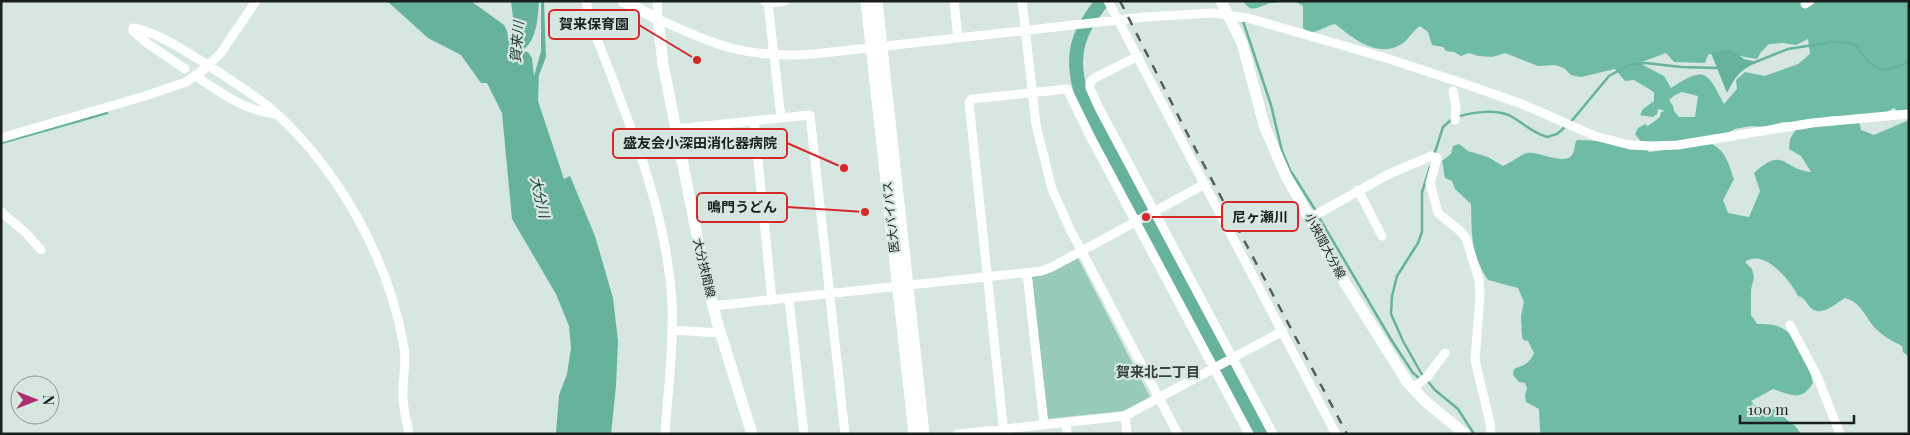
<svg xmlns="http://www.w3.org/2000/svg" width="1910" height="435" font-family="'Playfair Display','Noto Sans JP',serif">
<rect width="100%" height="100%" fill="#d6e7e1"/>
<path fill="#98caba" d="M1078 258 1150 397 1123 411 1046 419 1032 277 1047 274Z"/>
<path fill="#6fbba5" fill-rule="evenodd" d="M1243 1H1283C1278 3 1272 2 1267 4 1258 8 1250 13 1243 1Z
M1295 1H1909V110L1900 113 1894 108 1883 114 1859 121 1861 130 1874 135 1909 120V357L1903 352 1902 346C1892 341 1883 336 1875 328 1865 317 1861 302 1845 298 1835 304 1819 319 1809 306 1805 301 1805 298 1798 296 1790 280 1764 248 1745 262L1752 269 1754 277 1751 290V315L1757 324C1764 324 1771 324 1777 326 1798 333 1808 363 1813 383 1801 402 1792 395 1773 389L1751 401 1761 412 1774 409 1796 427 1801 434H1542L1540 431 1539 409 1526 402 1525 395 1527 388 1525 383 1519 382 1513 375 1514 369C1524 365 1529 364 1534 353L1528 341 1523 340 1522 336 1521 316 1524 302 1518 288 1488 280C1470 252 1472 236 1471 204L1455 189 1452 181 1445 178C1443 172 1444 167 1442 161L1451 154 1453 146 1459 144 1468 151 1488 157 1503 166C1510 163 1523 153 1527 153 1539 151 1564 166 1572 155 1575 151 1574 144 1577 140L1603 141 1646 149 1649 152 1712 144C1726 151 1729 165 1734 179L1723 200 1728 213 1749 217 1760 191 1754 173C1784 145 1783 170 1811 172L1801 156 1789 149 1790 139 1796 129 1839 120 1834 116 1799 122H1783L1765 127 1751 126 1735 129 1715 139 1642 143 1635 134 1638 128 1645 124 1648 126 1660 117 1661 112 1665 111 1658 109 1657 114 1653 117 1640 115 1643 109 1654 101V92L1634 80 1625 81 1615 69 1581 77 1571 75 1564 68 1555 65 1538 66 1505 53 1492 57 1478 56 1469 53 1461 56 1454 52 1446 51 1443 47 1432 45 1428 32 1420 26C1412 31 1409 40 1400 45 1376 58 1353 38 1335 24 1323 26 1313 38 1303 28V6ZM1808 39 1810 54 1798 64 1765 76 1745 72 1736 80 1737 89 1724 104C1707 72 1706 65 1671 88L1664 76 1639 63 1666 53 1674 62 1705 63 1708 55 1717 52 1757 59 1761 52 1769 44 1783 43 1796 45ZM1682 92 1698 96 1695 117H1679L1674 111 1673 106 1669 100 1675 95Z"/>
<path fill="#67b29d" d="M387 1H471L504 25 507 31 509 43 516 27 513 18 511 1H539C538 17 537 42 521 51L528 52 532 58 534 76 541 51V1H544L546 57 539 75 538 101 564 179 570 176 595 236 613 298 618 341 616 386 611 434H556L559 395 567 374 571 348 569 326 556 294 512 219 502 113 487 83H481L461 55 428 38Z
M1730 49 1744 59 1757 62C1739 71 1736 76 1727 93L1711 53Z"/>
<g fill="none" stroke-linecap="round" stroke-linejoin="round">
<path stroke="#67b29d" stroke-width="2.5" d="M1243 21 1271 105 1282 151 1290 170 1316 211
M1753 63 1788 49 1832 42 1850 43 1856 45 1868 62 1880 69H1891L1909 62
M1457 117C1473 112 1499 108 1514 118 1527 126 1532 132 1547 137L1557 134 1566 126
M1570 123 1609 76 1629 65 1646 63 1681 67 1719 68
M1 143 107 113
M1434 155 1443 127 1452 119
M1430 167 1422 192V232L1418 243 1397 276 1392 296 1391 314 1403 341 1421 373 1435 390 1458 409 1474 434
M1320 219 1392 341 1413 373 1420 379"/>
<path stroke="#67b29d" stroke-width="14" d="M1103 1C1076 33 1069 59 1083 99L1262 434"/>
<path stroke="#fff" stroke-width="9" d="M586 1 591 23C625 113 666 204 672 302 674 345 668 390 665 434
M657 1 658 19C717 46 748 59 814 54L1145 17 1212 13 1248 18 1386 58 1468 85 1522 104 1595 136 1630 145 1652 146 1678 145 1812 123 1909 114
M764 1 768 3 785 1
M954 1 958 38
M1022 1 1036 125 1052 189 1070 229 1178 434
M1108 1 1336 434
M768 3 781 118
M1805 4 1810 1
M1138 56 1093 79 1090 83V88L1099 108 1273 434
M185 69 147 43 133 31V28C157 31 198 59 220 73 239 86 261 99 278 115 342 175 389 261 404 347 407 363 402 381 403 397 403 409 407 422 409 434
M200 79C224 95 248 112 277 114
M1453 91 1456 106 1455 120
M754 121 772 300
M676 129 810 115 845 434
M1 138 145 96 186 82 203 70 220 54 256 1
M1358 190 1382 236
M1 212 25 232 41 250
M1310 218 1387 175 1431 156 1437 158 1430 183 1438 213 1459 230 1466 238 1479 280 1480 295 1475 360 1490 423 1491 434
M1027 273 1044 424
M789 298 804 434
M713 306 1041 271 1052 267 1205 184
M1790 325 1817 376 1840 434
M672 330 720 333
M1412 389 1427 377 1445 353
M1125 416 1127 434
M1066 422 1067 434
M957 434 1125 416 1283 331
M1004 434 969 102 972 99 1067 89 1091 138 1249 434"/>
<path stroke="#fff" stroke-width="11" d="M623 1 658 19 663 64 705 276 718 325 752 434
M866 1 914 434
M877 1 924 434
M1221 1 1242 43 1265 128 1286 176 1313 224 1330 259 1408 383 1425 401 1465 434"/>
<path stroke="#545e5b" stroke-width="2.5" stroke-dasharray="9 9" stroke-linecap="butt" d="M1120 1 1188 135 1347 434"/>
</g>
<g text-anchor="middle" stroke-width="4.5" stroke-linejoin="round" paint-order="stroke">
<g font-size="12" fill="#191f1d" stroke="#d6e7e1">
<text transform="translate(891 217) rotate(-96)" y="4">医大バイパス</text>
<text transform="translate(1325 246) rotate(62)" y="4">小挾間大分線</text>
<text transform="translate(704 268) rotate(77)" y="4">大分挾間線</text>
</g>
<g font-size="14" font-style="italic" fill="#163a31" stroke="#d6e7e1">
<text transform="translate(517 42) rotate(-85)" y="5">賀来川</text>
<text transform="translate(540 197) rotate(77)" y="5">大分川</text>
</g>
<g font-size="14" font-weight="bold" fill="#33423d" stroke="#d6e7e1">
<text x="1158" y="377">賀来北二丁目</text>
</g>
</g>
<path fill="none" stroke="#d62828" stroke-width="2" d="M697 60L639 25M844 168L787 143M865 212L787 207M1146 217L1222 217"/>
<g fill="#d62828" stroke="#d6e7e1" stroke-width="2">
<circle cx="697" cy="60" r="5"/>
<circle cx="844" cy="168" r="5"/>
<circle cx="865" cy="212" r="5"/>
<circle cx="1146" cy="217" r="5"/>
</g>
<g fill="#d6e7e1" stroke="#d62828" stroke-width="2">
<rect x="549" y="10" width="90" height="29" rx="5"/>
<rect x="613" y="129" width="174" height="29" rx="5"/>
<rect x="697" y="193" width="90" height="29" rx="5"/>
<rect x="1222" y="202" width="76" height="29" rx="5"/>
</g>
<g font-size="14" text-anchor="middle" font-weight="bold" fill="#191f1d">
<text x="594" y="29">賀来保育園</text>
<text x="700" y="148">盛友会小深田消化器病院</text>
<text x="742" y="212">鳴門うどん</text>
<text x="1260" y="222">尼ヶ瀬川</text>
</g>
<rect width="1910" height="435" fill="none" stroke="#191f1d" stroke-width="5"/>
<g transform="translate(35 400) rotate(90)"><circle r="24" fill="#d6e7e1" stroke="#8a9793"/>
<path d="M0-4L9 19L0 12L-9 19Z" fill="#b22c72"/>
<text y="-8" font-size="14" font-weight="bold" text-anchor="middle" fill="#191f1d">N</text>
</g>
<path d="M1740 415v8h114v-8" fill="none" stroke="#191f1d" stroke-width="2.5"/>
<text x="1748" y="415" font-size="15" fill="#191f1d" stroke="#d6e7e1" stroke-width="4" paint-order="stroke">100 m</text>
</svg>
